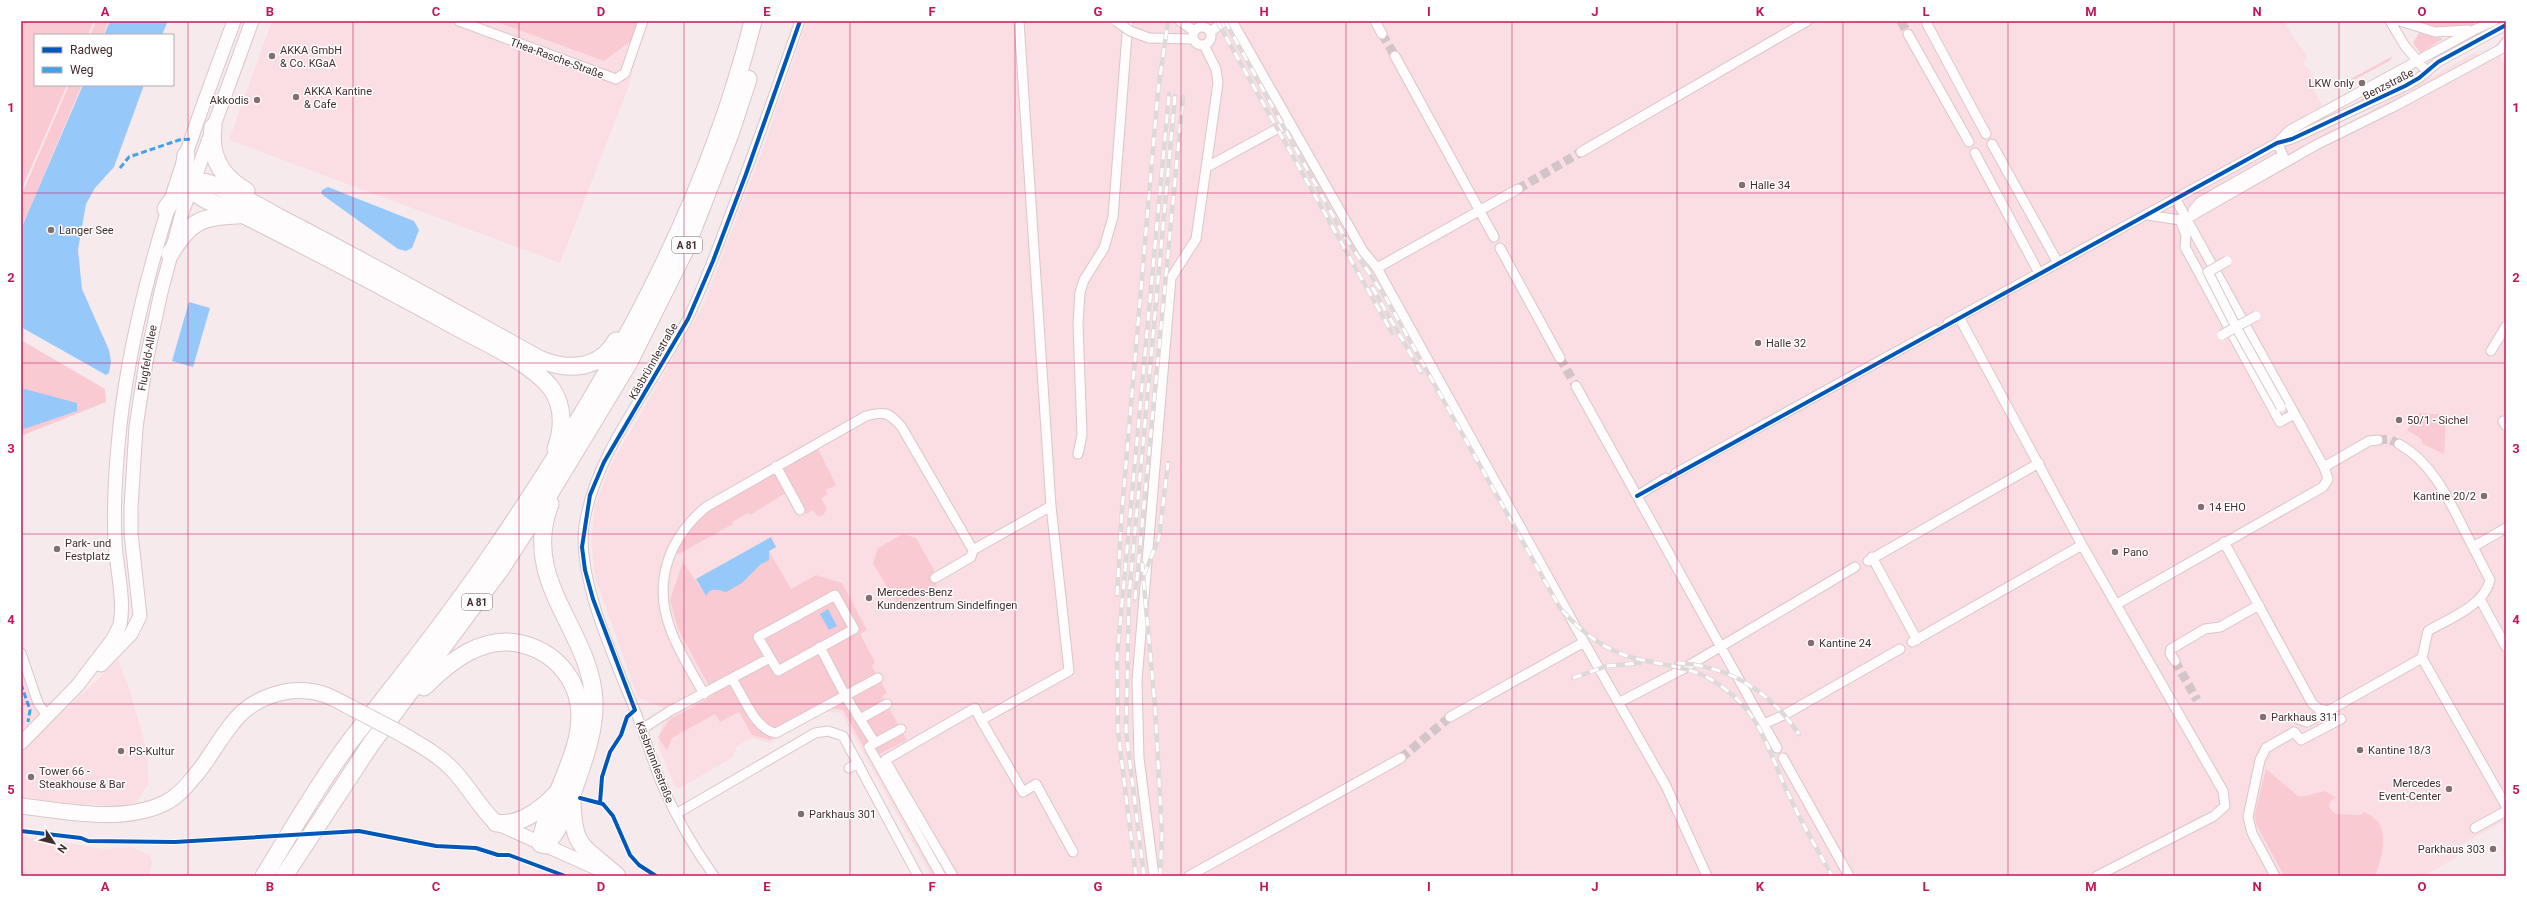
<svg xmlns="http://www.w3.org/2000/svg" width="2527" height="897" font-family="Roboto,sans-serif">
<rect width="100%" height="100%" fill="#f7eaec"/>
<path fill="#fbdee3" d="M272 21H646L628 88 560 263 229 140Z
M807 21H2283L2307 57 2303 64 2311 71 2319 87 2314 90 2321 104V107L2308 113 2319 131 2333 122 2337 129 2476 52 2482 62 2499 54 2506 68V820L2461 845 2457 857 2424 876H931L841 713 823 711 769 743 752 738 737 746 733 757 680 788H677L673 783 658 745 662 725 670 711 638 698 595 577 591 540 595 505 611 465 704 304 764 146Z
M118 660 130 691 146 748 149 783 137 802 120 806 64 803 21 797V671L34 708 66 709Z
M21 836 104 849 133 847 150 856 152 863 149 876H21Z"/>
<path fill="#facad3" d="M21 21H94L88 35H35V85H67L21 191Z
M96 21H109L103 35H90Z
M494 21H637L632 40 604 61Z
M2428 21H2473L2475 25 2447 30 2422 27Z
M2419 33 2442 38 2443 39 2420 53 2413 43Z
M2393 56 2389 61 2335 90 2336 87Z
M2408 73 2406 77 2363 101 2357 102Z
M69 85H82L21 229V196Z
M21 340 105 389 106 402 21 436Z
M2420 413 2446 415 2444 454 2423 444 2420 438 2407 430Z
M817 447 836 485 826 490 828 494 821 498 827 509 824 514 818 517 813 510 806 514 792 489 750 515 748 513 732 522 733 524 679 554 675 553 686 532 703 514Z
M903 534 916 538 934 570 937 590 900 609 873 563 878 548Z
M769 551 791 589 816 575 842 583 867 630 860 634 875 662 872 666 887 693 882 696 907 740 870 759 843 710 829 708 770 740 752 735 739 712 720 722 715 714 672 738 667 751 658 737 670 719 714 695 678 629 670 600 683 562 706 596 708 592 717 589 721 591C741 587 751 569 769 560Z
M2266 769 2298 796H2306L2324 791 2336 797 2330 802 2329 807 2335 814 2361 815 2364 812C2368 814 2374 817 2377 821 2389 835 2381 861 2375 876H2284L2256 824 2255 814Z"/>
<path fill="#96c9f9" d="M110 21H168L162 35H104Z
M83 85H144L114 167 95 188 86 204 78 250 82 289 109 350 111 361 109 373 106 375 21 327V229Z
M328 187 414 221 419 230 412 248 406 251 398 249 324 196 321 193 322 190Z
M189 302 210 308 193 367 172 361Z
M21 388 77 403V411L21 430Z
M771 537 776 547 769 551V560L760 565 742 583 726 592C718 590 711 587 706 596L696 579Z
M828 609 837 626 829 630 820 614Z"/>
<g fill="none" stroke-linecap="round" stroke-linejoin="round">
<path stroke="#d3c4c7" stroke-width="9" stroke-dasharray="9 4.5" stroke-linecap="butt" d="M1901 21 1908 34
M1382 34 1395 56
M1518 189 1581 152
M1560 358 1576 386
M2378 440 2389 439 2399 444
M2175 661 2197 700
M1401 758 1450 717"/>
<defs>
<path id="street" d="M459 21 616 79 625 73 643 21
M1019 21 1051 506 1069 671 981 720 1023 792 1036 784 1073 852
M1180 21 1194 31
M1232 21 1363 251 1377 268 1584 642 1666 786 1707 876
M1375 21 1382 34
M2390 21 2405 46 2427 72
M2400 21 2435 32 2468 30
M1927 24 1986 134
M1193 36a9 9 0 1 1 18 0a9 9 0 1 1-18 0Z
M1210 32 1225 21
M1908 34 1969 142
M1149 38 1193 39
M1395 56 1494 237
M2278 142 2290 130 2474 30 2494 21
M1992 144 2058 263
M1581 152 1807 21
M1975 153 2039 273
M1207 167 1277 129 1290 124
M2147 215 2180 220 2186 219 2316 145 2397 105 2501 49 2506 42
M2194 215 2193 210 2200 202 2283 155 2277 143
M2180 220 2186 235 2185 247 2280 422 2294 414
M1500 248 1560 358
M1377 268 1518 189
M1959 317 2082 545 2223 791 2225 806 2214 816 2097 876
M1948 323 2277 143 2292 139 2405 86 2419 78 2438 62 2506 25
M2491 351 2506 326
M1576 386 1777 748
M2503 421 2506 426
M2399 444C2437 465 2453 510 2473 547
M1078 454 1082 435 1078 324 1080 292 1084 280 1104 248 1113 217 1128 21
M776 466 800 510
M2324 467 2369 441 2378 440
M1676 473 1936 330
M1637 496 1666 478
M2224 542 2312 703 2319 709 2328 711 2422 658 2428 631C2450 618 2484 606 2490 580L2473 547 2506 528
M1872 557 1917 640
M1868 561 2039 463
M935 578 971 557 973 550 1051 506
M835 595 854 629 778 671 758 637Z
M2480 599 2506 647
M2117 604 2323 487 2328 479 2324 467 2175 198
M1912 642 2082 545
M820 647 846 697 875 743 901 729
M21 653 38 703 48 717
M2422 658 2506 806
M2175 661 2170 653 2171 649 2205 629 2220 627 2259 605
M732 679C743 695 755 730 776 733L878 678
M704 694C692 672 678 651 670 628 653 581 669 538 706 507L866 416C885 411 888 412 901 426L973 550
M1620 702 1683 669 1855 567
M1450 717 1584 642
M860 719 887 704
M2298 719 2307 722 2328 711
M1764 724 1786 714 1900 649
M642 729 670 711 770 658
M875 743 869 747 941 876
M1783 758 1849 876
M849 768 858 763
M676 814 815 733 828 731 843 736 918 876
M2475 828 2506 811
M714 876C694 848 677 819 663 787 652 762 645 734 634 708 614 659 577 578 584 526 595 451 654 385 688 318 704 285 717 249 730 214 755 150 777 86 800 21
M953 876 885 760 975 708 981 720
M1154 876 1139 758 1137 680 1171 278 1196 239 1218 83 1216 69 1204 45
M1189 876 1401 758
M2275 876 2252 833 2248 817 2260 760 2266 748 2294 732 2301 740 2341 719"/>
<path id="secondary" d="M101 665 131 634 140 616 131 533V508L136 427 146 362 161 292 182 213 252 21
M21 743 77 686 113 639 120 625C125 598 116 567 115 541 113 502 116 463 120 425 136 285 185 153 234 21
M496 823 607 873"/>
<path id="primary" d="M400 733C418 744 438 754 453 770 469 787 479 807 496 823
M21 806C66 811 122 824 165 803 179 796 188 784 198 772 210 757 219 740 231 725 251 697 290 684 323 694 332 697 342 703 350 707"/>
<path id="highway" d="M213 127C209 156 221 177 246 191
M186 155C184 168 182 179 192 189 204 203 229 208 246 216 316 251 386 288 455 326 484 342 531 362 551 388 564 406 563 429 556 449
M166 209C171 200 191 182 201 182 217 182 262 208 278 217 366 262 452 311 539 359 568 371 599 370 616 341
M170 254C189 222 201 216 238 215
M424 687C449 662 483 634 522 644 542 649 559 661 570 679 595 721 567 768 551 809 547 820 541 831 541 844
M572 801C573 850 584 846 617 876
M496 823C518 827 541 810 555 795
M545 845C562 828 569 802 577 780 586 754 595 728 594 700 590 629 520 581 550 504
M264 876C289 835 313 793 341 754 355 733 372 715 387 695 424 648 460 601 494 551 605 389 705 214 753 21
M284 876 371 744 502 567 548 496 629 362 684 252 730 134 748 79"/>
</defs>
<use href="#street" stroke="#d8c6ca" stroke-width="11"/>
<use href="#secondary" stroke="#d8c6ca" stroke-width="15"/>
<use href="#primary" stroke="#d8c6ca" stroke-width="17"/>
<use href="#highway" stroke="#d8c6ca" stroke-width="19"/>
<use href="#street" stroke="#fefcfc" stroke-width="9"/>
<use href="#secondary" stroke="#fefcfc" stroke-width="13"/>
<use href="#primary" stroke="#fefcfc" stroke-width="15"/>
<use href="#highway" stroke="#fefcfc" stroke-width="17"/>
<defs>
<path id="rail" d="M1217 21 1392 333
M1225 21 1347 241
M1345 237 1386 298 1560 608C1580 631 1604 650 1634 658 1660 665 1689 666 1712 680 1762 711 1765 745 1788 793 1801 822 1817 849 1832 876
M1372 287 1421 372
M1142 563 1155 706 1162 834 1160 876
M1144 575 1159 538 1168 463
M1117 595 1122 510 1158 91 1168 21
M1135 599 1183 97
M1676 663C1729 665 1770 692 1799 734
M1573 678 1607 666 1640 663
M1136 876 1118 732 1117 657 1169 94
M1144 876 1126 731 1129 596 1175 96"/>
</defs>
<use href="#rail" stroke="#ded8d9" stroke-width="4.5"/>
<use href="#rail" stroke="#fff" stroke-width="3" stroke-dasharray="9" stroke-linecap="butt"/>
<defs>
<path id="street-bridge" d="M1116 21 1130 31 1149 38
M2256 316 2236 327 2281 407
M2222 335 2236 327 2208 272 2227 261"/>
<path id="primary-bridge" d="M350 707 400 733"/>
</defs>
<use href="#street-bridge" stroke="#d8c6ca" stroke-width="11" stroke-linecap="butt"/>
<use href="#primary-bridge" stroke="#d8c6ca" stroke-width="17" stroke-linecap="butt"/>
<use href="#street-bridge" stroke="#fefcfc" stroke-width="9"/>
<use href="#primary-bridge" stroke="#fefcfc" stroke-width="15"/>
<path stroke="#3fa3eb" stroke-width="3" stroke-dasharray="6 3" stroke-linecap="butt" d="M120 168 129 157 179 140 192 139
M21 684 30 710 28 722"/>
<defs>
<path id="cycleway" d="M1637 496 2277 143 2292 139 2405 86 2419 78 2438 62 2506 25
M580 798 603 804 613 816 630 855 639 865 656 876
M600 803 602 777 610 752 621 735 627 717 635 710 593 599 585 570 582 547 590 495 604 462 688 319 713 261 746 174 800 21
M21 831 81 838 88 841 175 842 359 831 436 846 476 848 498 855H509L565 876"/>
</defs>
<use href="#cycleway" stroke="#fff" stroke-width="6"/>
<use href="#cycleway" stroke="#0057b8" stroke-width="4"/>
</g>
<path fill="none" stroke="#c2185b" stroke-width="1" stroke-opacity="0.55" d="M188 21V876M353 21V876M519 21V876M684 21V876M850 21V876M1015 21V876M1181 21V876M1346 21V876M1512 21V876M1677 21V876M1843 21V876M2008 21V876M2174 21V876M2339 21V876M21 193H2506M21 363H2506M21 534H2506M21 704H2506"/>
<g fill="#836f72" stroke="#fff" stroke-width="1.5">
<circle cx="272" cy="56" r="4"/>
<circle cx="2362" cy="83" r="4"/>
<circle cx="296" cy="97" r="4"/>
<circle cx="257" cy="100" r="4"/>
<circle cx="1742" cy="185" r="4"/>
<circle cx="51" cy="230" r="4"/>
<circle cx="1758" cy="343" r="4"/>
<circle cx="2399" cy="420" r="4"/>
<circle cx="2484" cy="496" r="4"/>
<circle cx="2201" cy="507" r="4"/>
<circle cx="57" cy="549" r="4"/>
<circle cx="2115" cy="552" r="4"/>
<circle cx="869" cy="598" r="4"/>
<circle cx="1811" cy="643" r="4"/>
<circle cx="2263" cy="717" r="4"/>
<circle cx="2360" cy="750" r="4"/>
<circle cx="121" cy="751" r="4"/>
<circle cx="31" cy="777" r="4"/>
<circle cx="2449" cy="789" r="4"/>
<circle cx="801" cy="814" r="4"/>
<circle cx="2493" cy="849" r="4"/>
</g>
<g text-anchor="middle" stroke-width="3" stroke-linejoin="round" paint-order="stroke">
<g fill="#fff" stroke="#7c6c6f" stroke-width="1">
<rect x="672" y="237" width="30" height="16" rx="3"/>
<rect x="462" y="594" width="30" height="16" rx="3"/>
</g>
<g font-size="10" font-weight="bold" fill="#442d31">
<text x="687" y="249">A 81</text>
<text x="477" y="606">A 81</text>
</g>
<g font-size="11" fill="#442d31" stroke="#fff" text-anchor="start">
<text x="280" y="54">AKKA GmbH<tspan x="280" dy="13">&amp; Co. KGaA</tspan></text>
<text x="2354" y="87" text-anchor="end">LKW only</text>
<text x="304" y="95">AKKA Kantine<tspan x="304" dy="13">&amp; Cafe</tspan></text>
<text x="249" y="104" text-anchor="end">Akkodis</text>
<text x="1750" y="189">Halle 34</text>
<text x="59" y="234">Langer See</text>
<text x="1766" y="347">Halle 32</text>
<text x="2407" y="424">50/1 - Sichel</text>
<text x="2476" y="500" text-anchor="end">Kantine 20/2</text>
<text x="2209" y="511">14 EHO</text>
<text x="65" y="547">Park- und<tspan x="65" dy="13">Festplatz</tspan></text>
<text x="2123" y="556">Pano</text>
<text x="877" y="596">Mercedes-Benz<tspan x="877" dy="13">Kundenzentrum Sindelfingen</tspan></text>
<text x="1819" y="647">Kantine 24</text>
<text x="2271" y="721">Parkhaus 311</text>
<text x="2368" y="754">Kantine 18/3</text>
<text x="129" y="755">PS-Kultur</text>
<text x="39" y="775">Tower 66 -<tspan x="39" dy="13">Steakhouse &amp; Bar</tspan></text>
<text x="2441" y="787" text-anchor="end">Mercedes<tspan x="2441" dy="13">Event-Center</tspan></text>
<text x="809" y="818">Parkhaus 301</text>
<text x="2485" y="853" text-anchor="end">Parkhaus 303</text>
</g>
<g font-size="11" fill="#442d31" stroke="#fff">
<text transform="translate(557 58) rotate(20)" y="4">Thea-Rasche-Straße</text>
<text transform="translate(2388 84) rotate(-27)" y="4">Benzstraße</text>
<text transform="translate(147 358) rotate(-80)" y="4">Flugfeld-Allee</text>
<text transform="translate(653 361) rotate(-60)" y="4">Käsbrünnlestraße</text>
<text transform="translate(655 762) rotate(69)" y="4">Käsbrünnlestraße</text>
</g>
</g>
<rect width="2527" height="897" fill="none" stroke="#ffffff" stroke-width="44"/>
<rect x="34" y="34" width="140" height="52" fill="#ffffff" stroke="#b4abad"/>
<rect x="42" y="47" width="20" height="6" fill="#0057b8" stroke="#b4abad"/>
<text x="70" y="54" font-size="12" fill="#442d31">Radweg</text>
<rect x="42" y="67" width="20" height="6" fill="#3fa3eb" stroke="#b4abad"/>
<text x="70" y="74" font-size="12" fill="#442d31">Weg</text>
<g transform="translate(54 843) rotate(125)" stroke="#ffffff" stroke-width="3" paint-order="stroke">
<path d="M0-3L7 15L0 10L-7 15Z" fill="#442d31"/>
<text y="-6" font-size="11" font-weight="bold" text-anchor="middle" fill="#442d31">N</text>
</g>
<rect x="22" y="22" width="2483" height="853" fill="none" stroke="#c2185b" stroke-width="1.5"/>
<g font-size="13" text-anchor="middle" font-weight="bold" fill="#c2185b">
<text x="105" y="16">A</text>
<text x="270" y="16">B</text>
<text x="436" y="16">C</text>
<text x="601" y="16">D</text>
<text x="767" y="16">E</text>
<text x="932" y="16">F</text>
<text x="1098" y="16">G</text>
<text x="1264" y="16">H</text>
<text x="1429" y="16">I</text>
<text x="1595" y="16">J</text>
<text x="1760" y="16">K</text>
<text x="1926" y="16">L</text>
<text x="2091" y="16">M</text>
<text x="2257" y="16">N</text>
<text x="2422" y="16">O</text>
<text x="11" y="112">1</text>
<text x="2516" y="112">1</text>
<text x="11" y="282">2</text>
<text x="2516" y="282">2</text>
<text x="11" y="453">3</text>
<text x="2516" y="453">3</text>
<text x="11" y="624">4</text>
<text x="2516" y="624">4</text>
<text x="11" y="794">5</text>
<text x="2516" y="794">5</text>
<text x="105" y="891">A</text>
<text x="270" y="891">B</text>
<text x="436" y="891">C</text>
<text x="601" y="891">D</text>
<text x="767" y="891">E</text>
<text x="932" y="891">F</text>
<text x="1098" y="891">G</text>
<text x="1264" y="891">H</text>
<text x="1429" y="891">I</text>
<text x="1595" y="891">J</text>
<text x="1760" y="891">K</text>
<text x="1926" y="891">L</text>
<text x="2091" y="891">M</text>
<text x="2257" y="891">N</text>
<text x="2422" y="891">O</text>
</g>
</svg>
